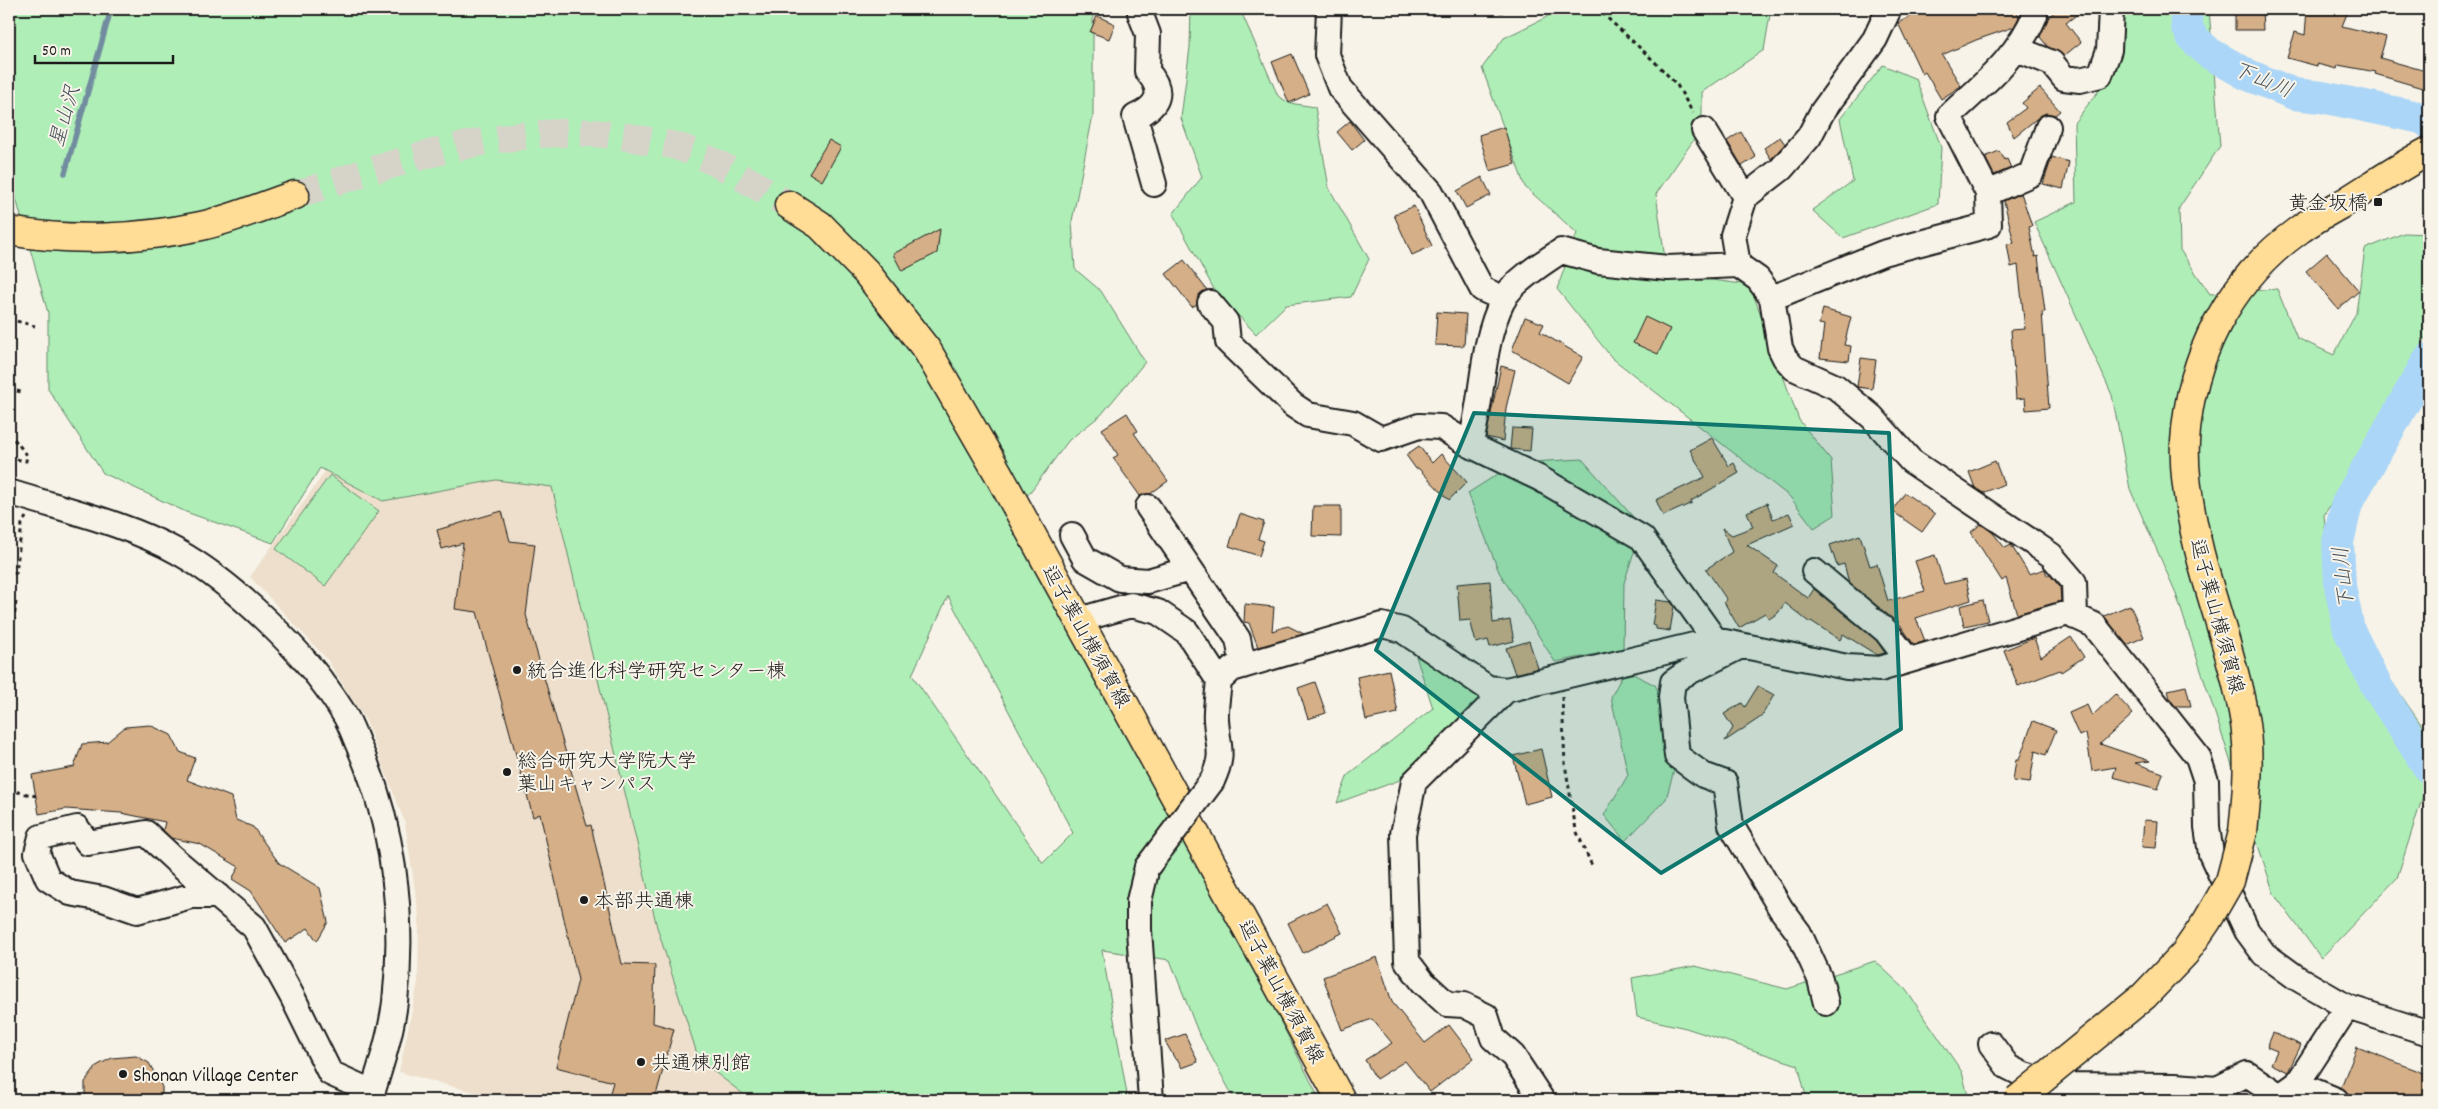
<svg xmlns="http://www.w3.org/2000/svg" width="2438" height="1109" font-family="Dekko,'Klee One',sans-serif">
<rect width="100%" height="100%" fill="#f7f3e8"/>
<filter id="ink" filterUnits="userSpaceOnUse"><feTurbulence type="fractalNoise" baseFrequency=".02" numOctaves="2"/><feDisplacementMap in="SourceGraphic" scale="10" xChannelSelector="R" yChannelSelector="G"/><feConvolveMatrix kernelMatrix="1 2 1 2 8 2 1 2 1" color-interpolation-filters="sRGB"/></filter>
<g filter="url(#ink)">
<path fill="#eddfcb" d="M548 458 818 1100H503L399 1072 418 982 419 917 405 823 366 721 327 659 250 577 332 462Z"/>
<path fill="#afefb7" stroke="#66866a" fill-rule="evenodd" d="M9 9H1093V115L1072 221 1075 269 1101 291 1145 362 1101 415 1069 440 1021 504 1320 1100H1235L1198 1032 1170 960 1102 950 1128 1100H751L699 1060 657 927 552 487 496 480 383 501 320 468 273 543 186 512 103 473 48 389V313L9 173ZM948 596 1073 833 1043 863 912 675Z
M1191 9H1240L1278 96 1289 103 1315 107 1329 188 1369 259 1351 297 1286 305 1256 334 1215 291 1173 214 1202 177 1181 118 1190 47Z
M1557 9H1771L1764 50 1702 92V128L1656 194 1667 274 1750 285 1799 420 1831 460 1835 515 1814 528 1790 497 1612 358 1557 289 1577 233 1525 187 1482 68 1504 38 1545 18Z
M2122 9H2209L2220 146 2179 208 2180 250 2210 294 2277 289 2297 338 2334 355 2356 313 2365 249 2404 233 2429 234V330L2404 387 2324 515 2331 593 2429 736V777L2397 878 2321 958 2274 894 2175 591 2130 489 2112 395 2034 222 2076 202 2074 123 2113 72Z
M1883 65 1916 79 1941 147 1938 204 1843 238 1812 210 1853 181 1840 119Z
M1582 459 1642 527 1624 583 1623 649 1555 662 1499 572 1468 493 1515 463Z
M330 475 379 511 325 586 276 549Z
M1414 650 1487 698 1400 780 1337 803 1348 775 1433 708Z
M1625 670 1655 685 1683 738 1666 799 1625 841 1604 815 1628 775 1611 697Z
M1875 961 1906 990 1962 1072 1969 1100H1807L1798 1065 1686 1028 1637 1017 1632 978 1695 966 1787 989Z"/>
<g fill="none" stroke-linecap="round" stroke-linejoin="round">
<path stroke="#728c9f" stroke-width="5.5" d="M65 173 111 9"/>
<path stroke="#acd6f7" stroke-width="32" d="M2186 9 2187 26 2192 37 2209 53 2246 74 2294 94 2322 97 2422 118 2429 123
M2429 359 2347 503 2338 542 2340 586 2349 630 2377 687 2429 768"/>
</g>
<path fill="#d5af87" stroke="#1c1c1c" d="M1924 9H2016L2019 17 2014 27 1976 40 1942 55 1961 86 1941 99 1925 72 1922 74 1898 23Z
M2057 9H2084L2066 23 2081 42 2064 56 2048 47 2040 37 2048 18Z
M2244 9H2262L2263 30H2235V14L2244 13Z
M2307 9H2349L2342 26 2386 37 2380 58 2429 72V90L2375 74 2376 72 2338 65 2337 69 2317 64V66L2287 58 2295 32 2305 35Z
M1097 16 1115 24 1109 39 1090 32Z
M1292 54 1309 94 1289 103 1272 62Z
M2040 88 2060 111 2055 115 2046 113 2040 116 2014 137 2007 122 2026 108 2022 103Z
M1350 121 1364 140 1352 150 1337 132Z
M1504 127 1515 164 1490 171 1479 135Z
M1741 132 1756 157 1742 166 1727 141Z
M1780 137 1785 144 1771 159 1764 148Z
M829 140 841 147 822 181 809 173Z
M1999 151 2005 160 2007 159 2011 168 1994 175 1985 157Z
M2052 157 2069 162 2063 189 2043 184Z
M1482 177 1491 195 1466 208 1457 191Z
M2021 193 2032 226 2029 227 2035 257 2038 256 2045 312H2042L2049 408 2026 410 2025 398 2016 399 2011 330 2025 329 2018 265 2011 267 2007 244 2014 243 2004 201Z
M1414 206 1432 246 1412 255 1394 215Z
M940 229 937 253 902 271 893 254Z
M2327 253 2359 291 2338 309 2306 271Z
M1184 260 1207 290 1201 293 1197 304 1192 307 1166 274Z
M1823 309 1851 317 1844 345 1851 346 1849 361 1820 358 1824 325 1819 324Z
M1437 312 1466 314 1464 346 1435 345Z
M1525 317 1544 324 1540 332 1583 357 1568 383 1512 350Z
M1645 317 1670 329 1658 354 1633 343Z
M1861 358 1876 360 1872 389 1857 387Z
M1501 366 1515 370 1506 408 1503 441 1486 437Z
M1127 413 1138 431 1134 433 1168 481 1150 494 1140 496 1113 458 1118 455 1102 429Z
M1512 428 1532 429 1530 451 1510 449Z
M1712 438 1729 466 1734 463 1739 473 1691 501 1692 503 1663 516 1656 500 1705 477 1690 450Z
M1419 446 1432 463 1441 454 1467 482 1449 500 1418 468 1416 469 1406 455Z
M1995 461 2004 484 1983 493 1975 488 1969 472Z
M1905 493 1935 514 1922 532 1892 511Z
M1767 503 1773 519 1789 513 1794 524 1747 545 1778 566 1774 573 1808 598 1814 589 1877 641 1885 653 1877 655 1843 634 1840 640 1811 621 1810 623 1785 603 1778 613 1769 619 1765 613 1739 628 1724 602 1727 600 1706 569 1732 552 1722 528 1732 535 1753 527 1747 512Z
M1313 506H1341V537L1312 536Z
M502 511 510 541 535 544 526 615 587 826 591 825 622 964 655 965 653 1023 674 1029 655 1099 644 1096 642 1100H608L613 1082 556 1067 578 980 540 814 533 817 477 612 455 609 463 543 442 549 437 530Z
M1240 514 1264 522 1258 539 1264 541 1259 556 1229 546Z
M1981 524 1993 533 2005 548 2011 545 2029 574 2045 569 2047 576 2050 575 2060 587 2061 601 2017 614 2006 578 2002 581 1971 532Z
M1860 535 1870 566 1877 564 1888 601 1925 591 1915 561 1935 555 1944 584 1966 579 1971 600 1916 618 1925 641 1914 645 1897 620 1895 621 1849 583 1844 564 1837 566 1830 545Z
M1490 581 1493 623 1510 620 1514 641 1490 647 1488 640 1476 643 1470 620 1460 621 1457 584Z
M1656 600 1671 602 1674 606 1670 631 1656 629V626L1652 625Z
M1983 600 1988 621 1964 626 1960 606Z
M1245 604 1274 607 1272 631 1288 626 1304 634 1258 647 1249 623 1244 622Z
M2130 605 2144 637 2127 645 2104 616Z
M2071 637 2084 657 2061 672 2060 670 2018 686 2004 650 2034 638 2041 657Z
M1529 641 1538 668 1515 674 1506 648Z
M1389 670 1398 713 1366 720 1357 677Z
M1315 682 1326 713 1308 719 1298 688Z
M1758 686 1774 695 1761 717 1725 741 1733 728 1724 714 1742 703 1745 707Z
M2186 686 2191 706H2175L2170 699 2168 690Z
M2115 694 2133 714 2100 744 2150 761 2135 763 2163 773 2158 789 2113 777 2116 767 2092 771 2086 733 2079 736 2069 713 2087 705 2092 716Z
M2033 721 2056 730 2046 755 2035 751 2030 783 2013 781 2016 760H2019Z
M150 725 171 735 180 752 195 758 187 780 231 797 236 820 253 827 279 863 320 888 328 922 317 941 308 928 285 943 251 891 232 879 239 867 200 844 171 838 163 830 165 822 121 813 66 809 39 814 32 775 74 767 82 744 107 742 125 727Z
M1541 749 1552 797 1525 804 1513 756Z
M2144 820 2158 821 2156 848 2142 847Z
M1327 903 1342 933 1303 953 1288 923Z
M1377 957 1392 1002 1425 1043 1449 1025 1474 1058 1430 1092 1405 1061 1376 1079 1365 1060 1392 1043 1372 1019 1342 1030 1323 977Z
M2273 1033 2301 1045 2288 1072 2271 1064 2277 1051 2267 1047Z
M1185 1034 1198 1062 1182 1068 1178 1060 1175 1059 1165 1041Z
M2357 1047 2429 1075V1100H2365L2348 1094 2341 1087Z
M136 1056 149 1063 162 1087V1100H85V1082L98 1065 112 1058Z"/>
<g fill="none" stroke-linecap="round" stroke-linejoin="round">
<path stroke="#d6d3c9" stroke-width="28" stroke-dasharray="28 14" stroke-linecap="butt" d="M295 195C408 159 530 114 649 141 660 143 672 144 682 148 720 162 755 185 789 205"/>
<defs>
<path id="minor" d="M1141 9 1140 13 1148 34 1147 71C1165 92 1159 106 1135 117L1154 184
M1329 9 1327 55 1340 88 1431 192 1482 289 1504 299
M1889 9 1875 39 1822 112 1809 137 1781 169 1745 197 1733 235 1738 265 1758 279 1772 298 1780 348 1785 358 1794 368 1836 387 1872 417 1911 461 2051 555 2074 582 2075 617
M2017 49 2052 63 2064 78 2080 80 2100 75 2109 50 2111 9
M1704 130 1745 197
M1988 193 2031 174 2048 127
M1772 298 1883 253 1989 225 1988 193 1949 116C1982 85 2017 58 2035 15
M1210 303 1226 322 1228 342 1293 405 1308 415 1353 423 1381 439 1419 426 1441 427 1470 445
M9 492C65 510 126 523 178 552 210 570 241 596 268 622 298 651 321 677 343 712 349 721 353 732 357 742 393 822 405 914 395 1002 391 1035 380 1068 370 1100
M1148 507 1238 639 1243 666
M1072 535 1085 559 1120 579 1148 581 1190 569
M1814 571 1886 631 1908 660
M1079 620 1131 605 1158 612 1187 632 1219 681
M1715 640 1642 538 1539 478 1470 445C1484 397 1480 346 1503 300 1512 282 1544 262 1561 251L1598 261 1668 268 1738 265
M1741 646 1683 675 1673 682 1671 697 1677 756 1703 775 1725 783 1731 825 1781 909 1799 933 1820 979 1826 1003
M1506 690 1414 782 1403 834 1407 961 1423 982 1447 1004 1464 1005 1486 1016 1493 1038 1513 1056 1542 1100
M1212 781C1225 753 1218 749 1216 720 1215 708 1218 694 1219 681L1232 669 1382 625 1402 630 1488 688 1506 690 1715 640 1847 667 1880 669 2068 613 2094 625 2198 757 2206 781 2207 827 2211 854 2247 931 2264 954 2297 978 2347 1007 2429 1033
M1147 867 1139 901V930L1151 1100
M218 896H191L137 911 103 899 70 893 48 879 37 853 41 837 77 828 88 843 146 833 174 859 254 927 293 998 330 1073 372 1092
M1991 1044 2008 1067 2024 1075 2065 1085 2175 1086 2217 1089 2247 1074 2280 1096 2297 1084 2347 1007
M2297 1084 2336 1100"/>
<path id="major" d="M789 205 820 225 866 272 927 350 998 473 1341 1100
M9 231C71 242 140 239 201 226 233 219 265 205 295 195
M2243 832C2247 793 2251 751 2243 712 2234 663 2217 616 2204 569 2194 532 2183 480 2185 442 2190 356 2229 280 2299 230 2314 219 2331 210 2347 201 2374 184 2401 166 2429 151"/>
</defs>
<use href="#minor" stroke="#1c1c1c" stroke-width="28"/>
<use href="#major" stroke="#1c1c1c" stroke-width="31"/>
<path stroke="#1c1c1c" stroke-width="3" stroke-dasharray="4 4" stroke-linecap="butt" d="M1501 9 1502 15
M1595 9 1602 13 1653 60 1677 85 1693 113
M9 319 35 326
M9 389 21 392
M9 433 27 455 26 461 9 458
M9 584 10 572 16 573 22 524 26 517
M9 600 16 601 13 628H9
M1562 697 1565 764 1576 830 1593 868
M9 790 36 796
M9 1073H12L9 1075"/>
<use href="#minor" stroke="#f7f3e8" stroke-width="24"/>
<use href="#major" stroke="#ffdd96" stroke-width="28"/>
<defs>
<path id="minor-bridge" d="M1147 867 1212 781"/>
<path id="major-bridge" d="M2017 1100 2144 996 2185 953 2207 921 2230 881 2243 832"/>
</defs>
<use href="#minor-bridge" stroke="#1c1c1c" stroke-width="28" stroke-linecap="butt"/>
<use href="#major-bridge" stroke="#1c1c1c" stroke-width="31" stroke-linecap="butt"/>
<use href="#minor-bridge" stroke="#f7f3e8" stroke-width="24"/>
<use href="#major-bridge" stroke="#ffdd96" stroke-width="28"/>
</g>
</g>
<path fill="#0f766e" fill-opacity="0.2" stroke="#0f766e" stroke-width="4" stroke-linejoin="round" d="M1474 413 1889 433 1901 729 1661 873 1376 650Z"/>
<g fill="#1c1c1c" stroke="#f7f3e8" stroke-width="2">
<rect x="2373" y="197" width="10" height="10" rx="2.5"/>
<circle cx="517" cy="670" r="5"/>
<circle cx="507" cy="772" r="5"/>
<circle cx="584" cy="900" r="5"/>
<circle cx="641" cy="1062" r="5"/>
<circle cx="123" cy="1074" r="5"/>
</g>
<g text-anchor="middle" stroke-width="4" stroke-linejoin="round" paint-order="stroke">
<g font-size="20" fill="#1c1c1c" stroke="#f7f3e8" text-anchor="start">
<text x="2368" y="209" text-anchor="end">黄金坂橋</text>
<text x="527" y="677">統合進化科学研究センター棟</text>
<text x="517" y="767">総合研究大学院大学<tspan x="517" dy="23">葉山キャンパス</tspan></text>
<text x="594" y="907">本部共通棟</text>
<text x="651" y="1069">共通棟別館</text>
<text x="133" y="1081">Shonan Village Center</text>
</g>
<g font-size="20" fill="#1c1c1c" stroke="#f7f3e8">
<text transform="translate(2218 616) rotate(75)" y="7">逗子葉山横須賀線</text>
<text transform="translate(1087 636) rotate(61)" y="7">逗子葉山横須賀線</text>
<text transform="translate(1282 991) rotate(62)" y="7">逗子葉山横須賀線</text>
</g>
<g font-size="21" font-style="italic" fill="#47545e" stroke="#f7f3e8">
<text transform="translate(2263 79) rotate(23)" y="7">下山川</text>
<text transform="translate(64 116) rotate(-74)" y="7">星山沢</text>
<text transform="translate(2343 578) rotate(-96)" y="7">下山川</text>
</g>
</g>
<rect width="2438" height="1109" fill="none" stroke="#f7f3e8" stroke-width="30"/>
<rect x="15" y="15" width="2408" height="1079" fill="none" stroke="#1c1c1c" stroke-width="2" filter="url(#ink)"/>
<path d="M35 55v8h138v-8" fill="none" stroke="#1c1c1c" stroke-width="2.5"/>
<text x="42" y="55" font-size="15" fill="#1c1c1c" stroke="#f7f3e8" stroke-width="4" paint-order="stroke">50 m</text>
</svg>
